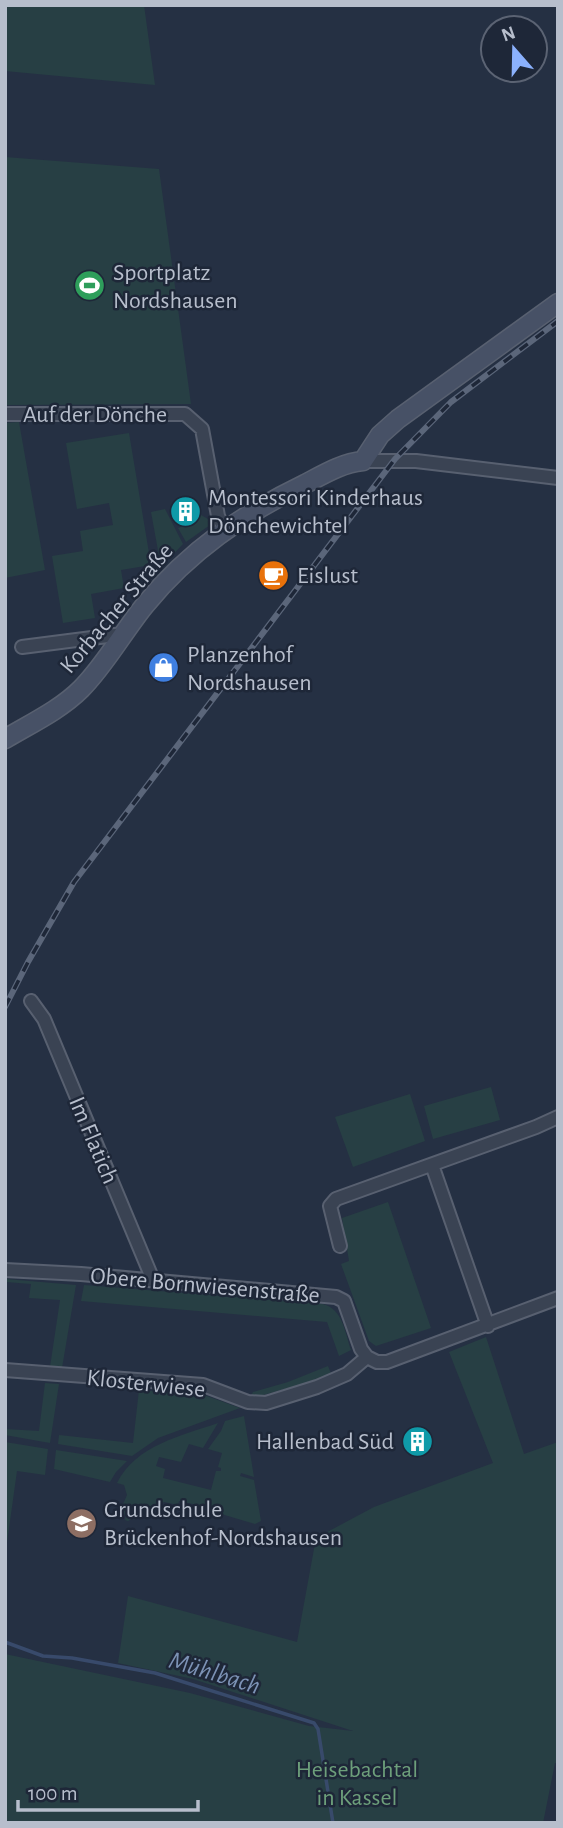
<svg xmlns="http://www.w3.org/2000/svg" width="563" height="1828" font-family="'Alegreya Sans',sans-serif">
<rect width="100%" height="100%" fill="#253043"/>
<path fill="#273f44" d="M5 5H144L155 85 5 71Z
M5 157 159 169 191 404 5 405Z
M19 422 45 570 5 578V423Z
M129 433 151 565 121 570 124 588 91 594 95 618 63 623 52 556 83 551 80 531 113 525 109 503 77 509 66 443Z
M165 509 183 544 161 567 151 512Z
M201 515 208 519 210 525 186 542 178 528 194 523 193 520Z
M491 1087 500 1120 433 1139 424 1106Z
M410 1094 425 1141 353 1167 335 1117Z
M388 1202 431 1328 376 1346 369 1341 341 1264 349 1261 342 1218Z
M6 1279 76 1285 62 1368 50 1367 60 1300 29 1298 31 1284 6 1282Z
M84 1285 323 1304C343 1309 345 1333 351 1350L339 1356 327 1322 81 1301Z
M486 1337 524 1454 558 1442V1763H555L543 1823H5V1654L190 1693 309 1726 353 1731 193 1679 118 1663 128 1596 297 1642 316 1538 374 1507 493 1463 449 1352Z
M328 1366 332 1376 256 1397 251 1396 253 1392 288 1382Z
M45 1383 59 1384 50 1443 5 1435V1429L39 1431Z
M139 1390 204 1395 240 1408 158 1438 132 1456 58 1444 59 1435 133 1443Z
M244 1416 254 1477 241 1473 240 1476 254 1480 261 1521 255 1524 211 1511V1508L179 1501 178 1505 164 1502 128 1521 125 1520 126 1515 123 1514 121 1509 127 1495 124 1485 117 1483C136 1445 181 1436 218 1423L203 1448 189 1444 181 1462 159 1457 156 1466 165 1469 163 1478 211 1490 216 1471H221V1468L218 1467 222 1453 208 1449 221 1431 225 1421Z
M5 1442 48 1449 45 1475 17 1471 5 1557Z
M56 1450 127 1461 116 1472 110 1482 54 1469Z"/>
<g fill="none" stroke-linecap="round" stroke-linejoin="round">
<path stroke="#384a6b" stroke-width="3.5" d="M5 1642 43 1656 72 1658 155 1673 314 1723 318 1729 333 1823"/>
<defs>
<path id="street" d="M5 414H185L202 429 218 516 224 529
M363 461H416L558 478
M22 647 123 634
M31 1001 44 1019 153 1280
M432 1165 488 1326
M340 1246 330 1206 336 1199 536 1127 558 1117
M5 1270 81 1274 336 1297 344 1301 361 1349 367 1357
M367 1357 377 1362H387L558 1298
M5 1370 203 1385 248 1402 266 1403 317 1387 347 1374 367 1357"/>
<path id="secondary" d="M5 739C30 724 60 710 81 689 105 665 123 632 145 605 189 551 243 514 305 484 324 474 342 463 363 461L380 435 398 419 558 303"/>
</defs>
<use href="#street" stroke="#586070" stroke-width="16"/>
<use href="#secondary" stroke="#586070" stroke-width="21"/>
<use href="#street" stroke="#3a4353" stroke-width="12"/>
<use href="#secondary" stroke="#475166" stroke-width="18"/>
<defs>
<path id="rail" d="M5 1007 28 962 74 882 395 459 451 402 558 321"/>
</defs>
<use href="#rail" stroke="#5b667a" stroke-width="6"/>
<use href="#rail" stroke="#1e2738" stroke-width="3.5" stroke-dasharray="10" stroke-linecap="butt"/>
</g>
<defs>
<symbol id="stadium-disc" viewBox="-11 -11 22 22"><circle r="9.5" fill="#2e9e5b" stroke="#1e2738"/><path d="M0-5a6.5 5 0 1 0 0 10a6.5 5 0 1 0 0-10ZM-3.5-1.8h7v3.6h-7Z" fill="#fff"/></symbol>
<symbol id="building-disc" viewBox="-11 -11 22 22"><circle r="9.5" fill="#0f9aa8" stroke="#1e2738"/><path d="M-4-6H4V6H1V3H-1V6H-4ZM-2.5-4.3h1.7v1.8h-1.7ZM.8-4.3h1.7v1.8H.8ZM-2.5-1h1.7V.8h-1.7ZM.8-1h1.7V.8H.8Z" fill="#fff"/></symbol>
<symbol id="cafe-disc" viewBox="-11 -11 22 22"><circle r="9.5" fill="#e8710a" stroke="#1e2738"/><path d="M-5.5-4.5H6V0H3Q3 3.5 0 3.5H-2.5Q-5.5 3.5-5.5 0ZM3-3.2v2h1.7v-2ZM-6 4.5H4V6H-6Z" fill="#fff"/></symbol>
<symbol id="shop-disc" viewBox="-11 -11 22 22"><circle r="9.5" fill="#3f7fe0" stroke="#1e2738"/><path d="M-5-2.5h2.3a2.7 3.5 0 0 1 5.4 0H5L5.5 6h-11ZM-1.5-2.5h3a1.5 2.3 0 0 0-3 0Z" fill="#fff"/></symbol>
<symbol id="school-disc" viewBox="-11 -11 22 22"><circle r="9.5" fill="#8d6e63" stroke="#1e2738"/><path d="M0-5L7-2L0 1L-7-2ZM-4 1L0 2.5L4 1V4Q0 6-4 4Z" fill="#fff"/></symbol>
</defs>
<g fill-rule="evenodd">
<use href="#stadium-disc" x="72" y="268" width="35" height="35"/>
<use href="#building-disc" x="168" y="494" width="35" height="35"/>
<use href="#cafe-disc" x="256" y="558" width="35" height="35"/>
<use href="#shop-disc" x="146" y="650" width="35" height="35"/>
<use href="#building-disc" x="400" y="1424" width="35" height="35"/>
<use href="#school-disc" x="64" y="1506" width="35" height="35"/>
</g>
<g text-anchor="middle" stroke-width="5" stroke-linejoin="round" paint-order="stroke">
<g font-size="24" fill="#b7becc" stroke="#1e2738" text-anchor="start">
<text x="113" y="280">Sportplatz<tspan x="113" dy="28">Nordshausen</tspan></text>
<text x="208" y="505">Montessori Kinderhaus<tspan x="208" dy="28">Dönchewichtel</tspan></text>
<text x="297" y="583">Eislust</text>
<text x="187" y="662">Planzenhof<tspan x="187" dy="28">Nordshausen</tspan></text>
<text x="394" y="1449" text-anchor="end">Hallenbad Süd</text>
<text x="104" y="1517">Grundschule<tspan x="104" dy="28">Brückenhof-Nordshausen</tspan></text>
</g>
<g font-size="24" fill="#b7becc" stroke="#1e2738">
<text x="95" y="422">Auf der Dönche</text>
<text transform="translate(116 608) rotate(-50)" y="8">Korbacher Straße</text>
<text transform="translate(94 1140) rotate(67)" y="8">Im Flatich</text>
<text transform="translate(205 1285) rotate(5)" y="8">Obere Bornwiesenstraße</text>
<text transform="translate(146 1383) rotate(6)" y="8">Klosterwiese</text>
</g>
<g font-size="24" fill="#6d9f7b" stroke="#1e2738">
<text x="357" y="1777">Heisebachtal<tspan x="357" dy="28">in Kassel</tspan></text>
</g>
<g font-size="26" font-style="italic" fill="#7c92b5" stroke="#1e2738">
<text transform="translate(215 1672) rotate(17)" y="9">Mühlbach</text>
</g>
</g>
<rect width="563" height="1828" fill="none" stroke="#b7becc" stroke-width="14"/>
<g transform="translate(514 49) rotate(340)"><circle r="33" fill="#1e2738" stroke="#5b6373" stroke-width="2"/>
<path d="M0-5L12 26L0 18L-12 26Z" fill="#8bb1fd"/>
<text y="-10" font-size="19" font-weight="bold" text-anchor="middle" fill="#b7becc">N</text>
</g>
<path d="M18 1800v10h180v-10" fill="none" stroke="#b7becc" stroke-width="3.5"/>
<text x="28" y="1800" font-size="21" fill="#b7becc" stroke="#1e2738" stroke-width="5" paint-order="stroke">100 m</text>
</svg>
